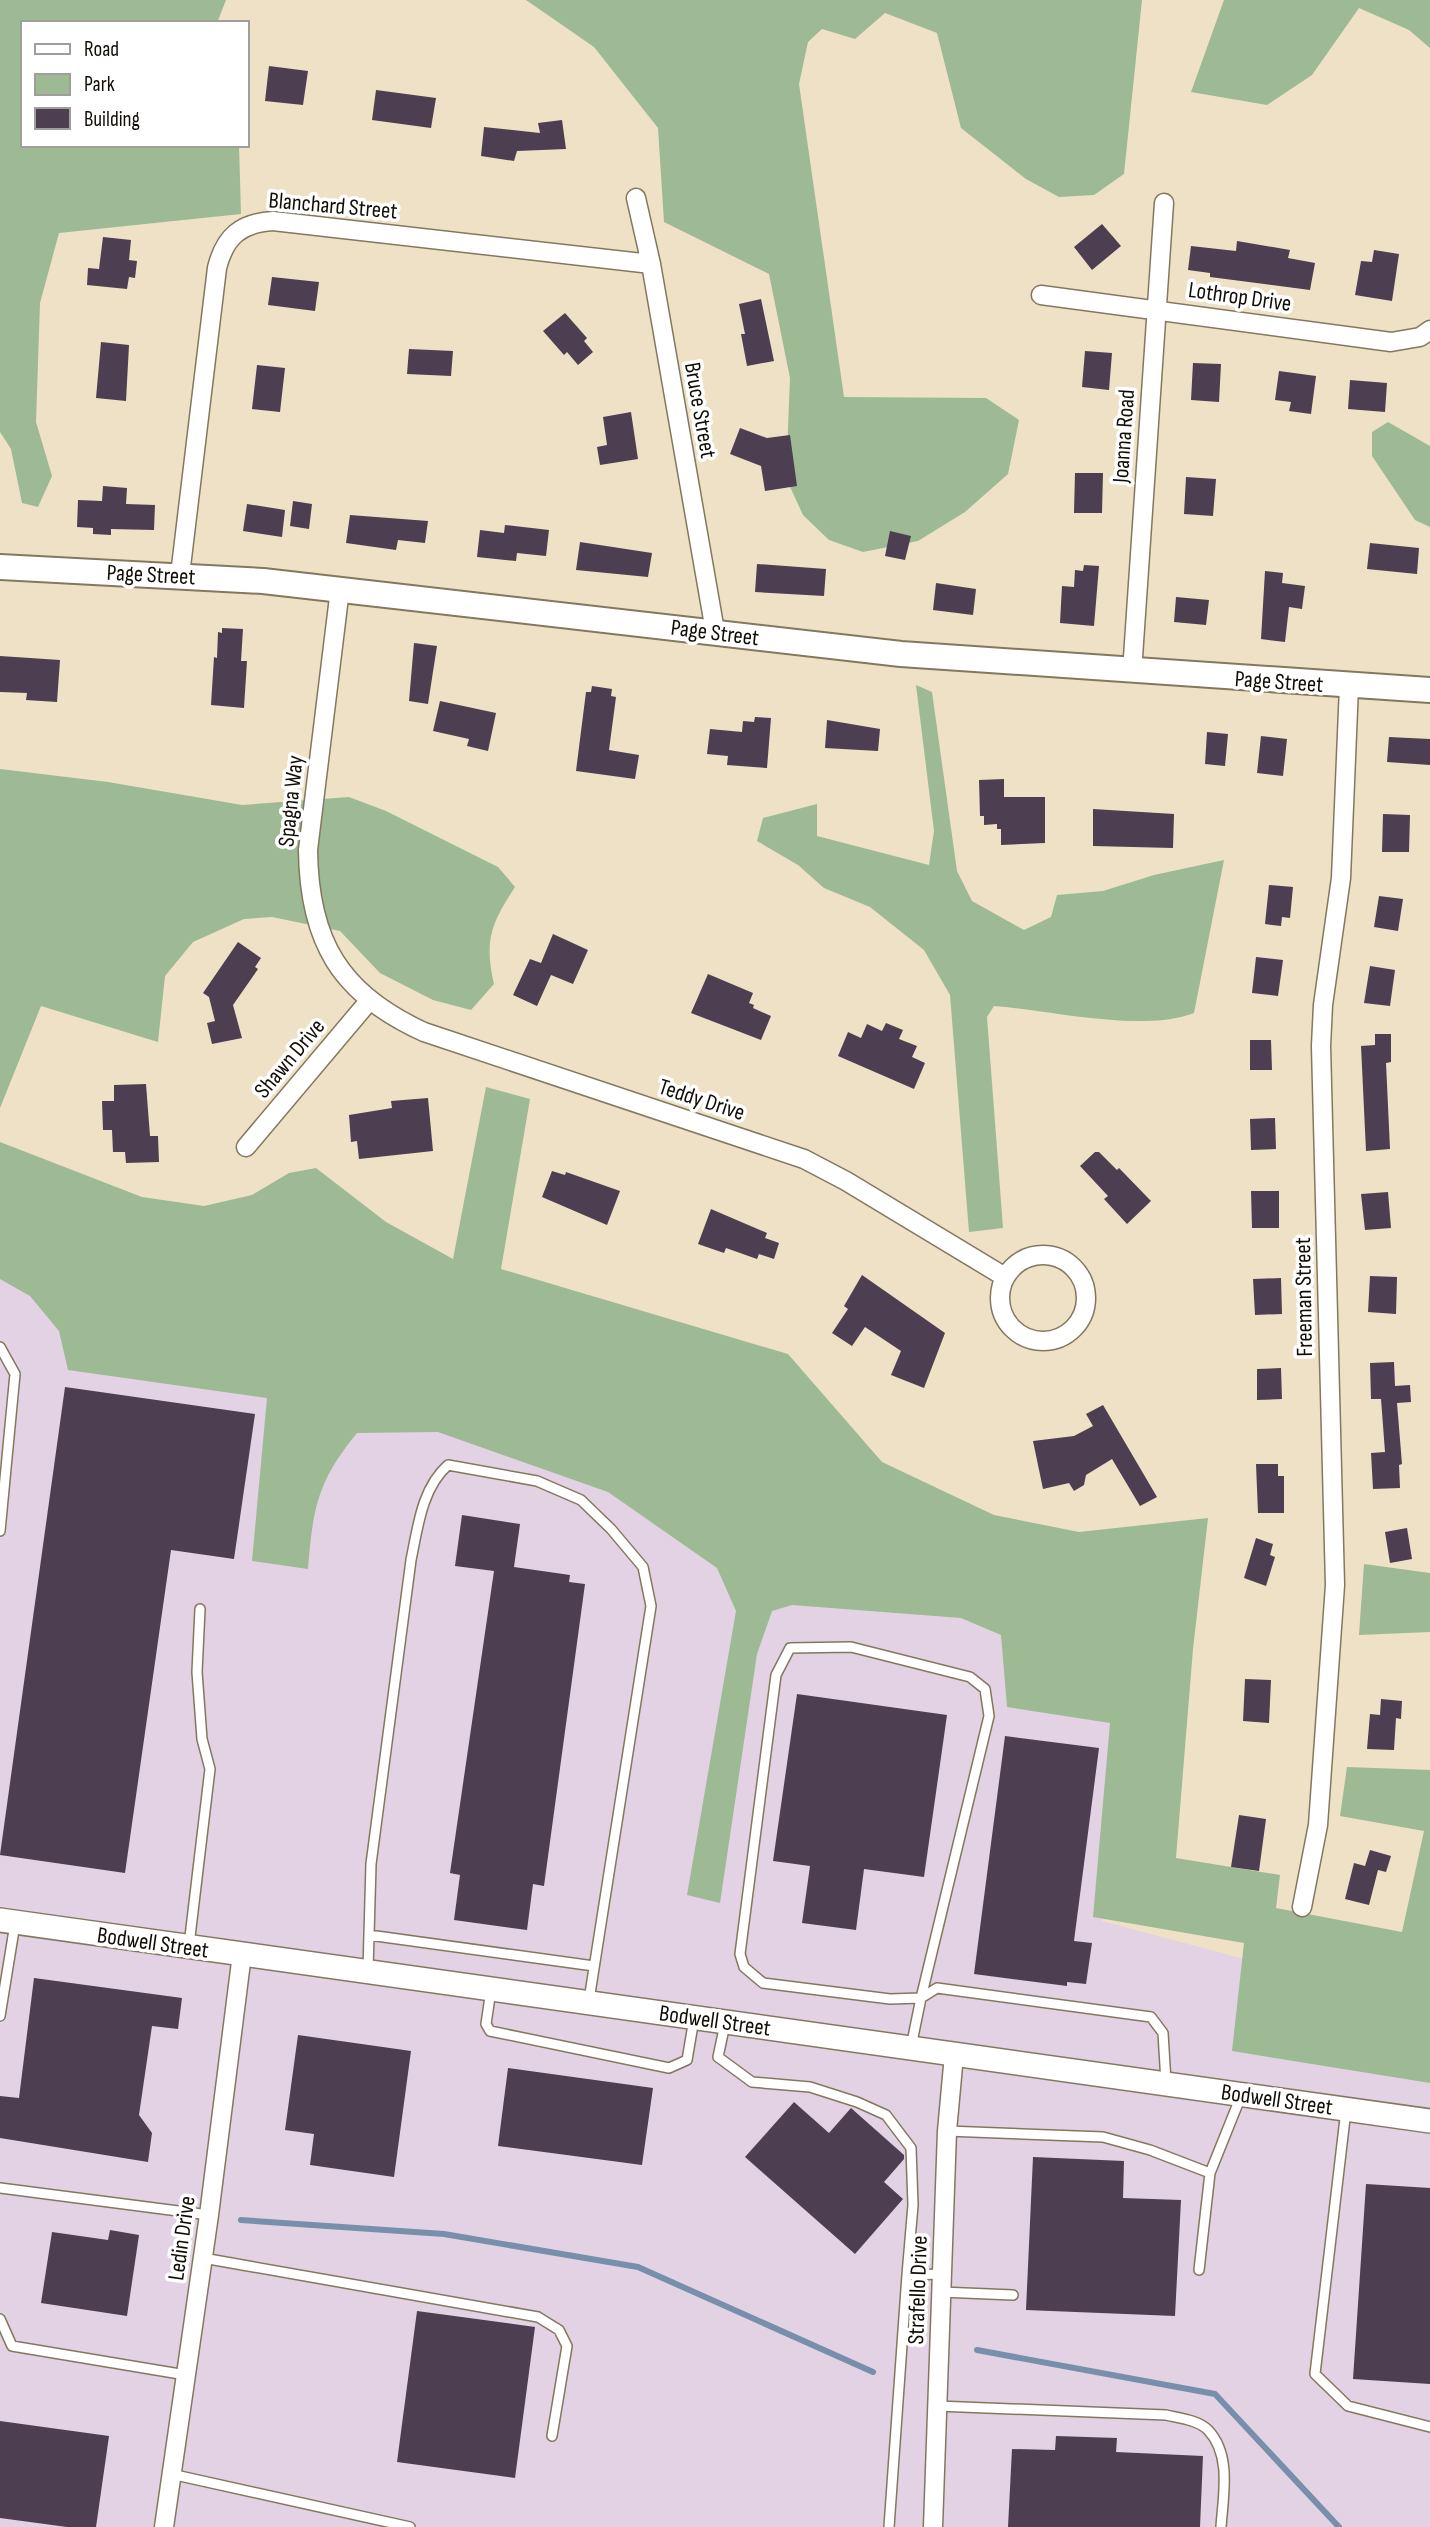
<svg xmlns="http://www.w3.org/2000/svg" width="1430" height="2527" font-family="'Sofia Sans Condensed',sans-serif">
<rect width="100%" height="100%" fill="#eee1c6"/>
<path fill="#e2d2e4" d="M0 1231 1148 1658 1102 1921 1259 1963 1430 1998V2527H0Z"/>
<path fill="#9dba94" d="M0 0H226L217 23H23V145H239L241 214 59 233 40 303 36 422 52 476 38 507 22 503 11 449 0 432Z
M526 0H1142L1124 174 1094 195 1059 197 1026 179 961 128 937 33 885 13 855 39 822 29 808 42 799 84 844 397 986 398 1019 420 1008 474 965 512 918 541 863 552 829 540 803 515 786 478 790 378 769 274 664 222 658 128 594 47Z
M1224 0H1430V48L1409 30 1359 8 1312 75 1267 105 1191 92Z
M1388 422 1430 446V527L1415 520 1372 456V432Z
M916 685 932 692 957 871 972 901 1024 930 1051 917 1057 895 1103 891 1154 875 1224 860 1194 1013C1143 1033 1049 1010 994 1006L987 1017 1003 1228 969 1232 950 995 924 950 870 907 824 888 798 865 757 841 763 818 817 804V836L929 865 934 831Z
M0 769 108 782 242 805 349 797 386 811 498 867 515 887C491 924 484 940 494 984L471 1010 433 1000 380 973 340 931 272 917 244 919 193 942 165 976 158 1042 41 1006 0 1108Z
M486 1087 530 1099 501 1269 788 1354 882 1462 994 1515 1079 1532 1208 1518 1193 1649 1176 1858 1280 1875 1276 1908 1402 1932 1424 1831 1340 1816 1347 1767 1430 1770V2083L1232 2051 1244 1943 1093 1917 1110 1723 1007 1707 1001 1635 961 1618 792 1605 772 1611 757 1654 720 1903 687 1895 736 1611 717 1568 608 1492 438 1432 357 1433C317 1482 313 1508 308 1569L252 1561 267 1398 68 1370 59 1331 30 1296 0 1279V1142L142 1197 204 1206 252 1195 289 1173 316 1168 386 1222 453 1259Z
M1364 1564 1430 1573V1632L1359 1635Z"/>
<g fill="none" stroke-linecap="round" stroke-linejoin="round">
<path stroke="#778faa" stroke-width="6" d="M241 2220 444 2234 638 2267 873 2372
M977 2350 1215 2394 1339 2527"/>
</g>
<path fill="#4e3e52" d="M269 66 308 71 303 105 265 101Z
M376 90 436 98 431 128 372 120Z
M562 120 566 149 517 151 514 161 481 156 484 127 540 133 538 123Z
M1102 224 1121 246 1092 270 1074 247Z
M103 237 131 240 129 260 137 261 135 278 129 277 127 289 87 285 88 268 99 269Z
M1237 241 1290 250 1288 258 1315 263 1310 290 1210 277V273L1188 270 1191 246 1236 251Z
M1374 250 1399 254 1392 301 1355 295 1361 261 1372 262Z
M272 277 319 282 315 311 268 305Z
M761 299 774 361 747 366 741 334H745L739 304Z
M565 313 587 338 584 341 593 352 578 365 567 352 564 355 543 331Z
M101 342 129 345 126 401 96 398Z
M409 349 453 351 451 376 407 374Z
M1085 351 1112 353 1109 390 1082 387Z
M1193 363 1221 364 1219 402 1191 400Z
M257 365 285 368 280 412 252 409Z
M1279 371 1316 376 1311 414 1289 411 1291 402 1275 400Z
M1350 380 1387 383 1385 412 1348 409Z
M631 412 638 459 600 465 597 447 607 445 603 417Z
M740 428 767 438 790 435 797 486 765 491 761 466 730 454Z
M1075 473H1103L1102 513H1074Z
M1186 477 1216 479 1213 516 1184 514Z
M103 486 127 488 126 504 155 505 154 530 111 529V535L93 534V528L77 527 78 500 102 501Z
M293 501 312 504 309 529 290 526Z
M247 504 285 510 282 537 243 531Z
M350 515 428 521 425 543 398 540 396 550 346 543Z
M505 525 549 530 546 556 517 553 516 561 477 557 480 530 504 533Z
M890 531 911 536 905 560 885 556Z
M580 542 652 553 648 577 576 570Z
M1370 543 1419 548 1417 574 1367 569Z
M757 564 826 569 824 596 755 592Z
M1084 565 1099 566 1094 626 1060 623 1062 586 1074 587 1075 570 1083 571Z
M1265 571 1283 573 1282 583 1305 586 1302 609 1289 607 1285 642 1261 639Z
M936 583 976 589 973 615 933 610Z
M1176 597 1209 600 1206 625 1174 622Z
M222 628 243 629 241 661H247L244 708 211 705 214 657 217 658 218 632 222 633Z
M414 643 437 646 428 704 409 701Z
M0 656 60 660 57 702 26 700 27 693 0 692Z
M592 686 612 689 611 696 616 697 609 750 639 755 635 779 576 771 586 692H591Z
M440 701 496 713 488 751 467 746 469 739 433 731Z
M755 717 771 718 767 768 727 765 728 756 707 754 710 729 742 732 743 721 754 722Z
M827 720 880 729 878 751 825 748Z
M1207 732 1228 734 1225 766 1205 764Z
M1261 736 1287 739 1283 776 1257 773Z
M1389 737 1430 739V765L1387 762Z
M1004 779V797H1045V843L1001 845V829H997V824L984 825V816H980L979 780Z
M1093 809 1174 814 1173 848 1093 846Z
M1383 814 1410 815 1409 852H1382Z
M1269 885 1293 887 1290 918 1282 917 1281 926 1265 924Z
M1379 896 1403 899 1398 931 1374 927Z
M553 934 588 950 573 984 551 975 537 1006 513 995 530 959 541 963Z
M238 942 261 958 255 967 258 969 233 1005 242 1038 212 1044 207 1023 215 1021 209 997 203 993Z
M1256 957 1283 960 1278 996 1252 993Z
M1370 966 1395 970 1390 1006 1364 1003Z
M708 974 753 993 749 1003 754 1005 753 1008 771 1016 761 1040 691 1013Z
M886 1023 903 1030 899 1039 917 1046 912 1057 925 1063 914 1089 838 1056 848 1032 861 1038 867 1024 882 1031Z
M1375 1034H1391V1062L1386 1063 1390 1149 1366 1151 1361 1046 1375 1045Z
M1250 1040H1271L1272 1070H1250Z
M146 1084 150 1136H158L159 1162 126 1163 125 1152H113L112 1130H103L102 1101H114V1085Z
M428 1098 433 1151 359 1159 357 1141 351 1142 349 1115 392 1108 391 1101Z
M1275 1118 1276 1149 1251 1150 1250 1119Z
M1095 1152H1099L1117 1170 1119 1168 1151 1201 1127 1224 1104 1199 1108 1196 1080 1166Z
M552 1171 565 1175 566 1172 620 1191 607 1225 542 1197Z
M1251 1191H1279V1228H1252Z
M1388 1192 1391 1228 1365 1230 1361 1194Z
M711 1209 767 1233 765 1238 779 1243 774 1259 759 1254 757 1259 726 1248 724 1253 698 1244Z
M862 1275 945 1333 924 1388 891 1375 901 1351 865 1327 852 1346 832 1333 848 1309 844 1306Z
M1370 1276 1397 1277 1396 1314 1368 1312Z
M1281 1278 1282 1314 1255 1315 1253 1279Z
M1394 1362 1395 1386 1410 1385 1411 1402 1397 1403 1402 1464 1399 1465 1400 1488 1373 1489 1371 1453 1385 1452 1381 1399H1371L1370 1363Z
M1281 1368 1282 1399 1257 1400V1369Z
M65 1387 255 1414 234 1559 171 1550 125 1873 0 1855Z
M1103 1405 1157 1497 1140 1506 1112 1459 1086 1475 1084 1485 1074 1491 1069 1483 1043 1489 1033 1441 1074 1436 1093 1426 1086 1414Z
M1256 1464H1278V1476H1284V1513H1258Z
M462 1515 520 1524 514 1567 570 1575 569 1582 585 1584 544 1886 533 1884 527 1930 454 1920 460 1875 450 1873 494 1571 455 1566Z
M1407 1528 1412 1559 1390 1563 1385 1532Z
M1256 1538 1273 1544 1270 1555 1275 1557 1266 1586 1244 1578Z
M1245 1679 1271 1680 1269 1723 1243 1721Z
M797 1694 947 1715 924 1877 864 1869 856 1930 802 1923 810 1866 773 1861Z
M1381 1699 1402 1701 1401 1719 1396 1718 1394 1750 1367 1749 1370 1714 1380 1715Z
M1005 1736 1099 1748 1074 1941 1092 1943 1086 1984 1067 1982V1986L974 1974Z
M1239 1815 1266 1819 1259 1871 1231 1867Z
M1370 1850 1391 1856 1386 1872 1378 1870 1369 1905 1345 1899 1354 1863 1365 1866Z
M34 1978 182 1998 178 2029 152 2026 139 2115 152 2133 148 2162 0 2138V2096L19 2098Z
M298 2035 411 2051 394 2177 310 2165 314 2134 285 2130Z
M508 2068 653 2088 642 2165 498 2146Z
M794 2102 829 2133 851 2108 904 2155V2159L884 2182 903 2199 855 2254 745 2157Z
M1033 2157 1124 2161 1123 2198 1181 2200 1175 2316 1026 2310Z
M1366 2184 1430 2188V2384L1353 2379Z
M110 2230 139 2235 127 2316 41 2303 52 2232 108 2240Z
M417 2311 535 2327 515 2478 397 2462Z
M0 2421 109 2436 96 2527H67L0 2518Z
M1056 2436 1117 2438 1116 2452 1203 2456 1200 2527H1008L1012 2449 1055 2450Z"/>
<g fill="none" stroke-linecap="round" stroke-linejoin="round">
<defs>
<path id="service" d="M0 1347 15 1374 0 1531
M851 1647 970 1677 985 1689 989 1716 921 1998 890 1999 763 1983 744 1967 740 1954 776 1675 790 1648Z
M369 1935 594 1966
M189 1945 210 1769 202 1739 197 1672 200 1609
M368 1970 371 1864 411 1560C418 1526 422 1488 448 1465L537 1481 581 1500 611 1529 643 1567 651 1606 589 2000
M491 1990 486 2024 490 2031 669 2068 687 2060 694 2019
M0 2016 15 1924
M725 2024 718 2057 752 2082 810 2087 857 2102 886 2115 911 2148 913 2205 907 2275 942 2274
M911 2047 921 1998 937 1988 1151 2017 1163 2033 1166 2082
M1346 2110 1315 2374 1348 2406 1430 2427
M947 2131 1103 2137 1150 2150 1210 2173 1241 2096
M0 2188 209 2215
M203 2258 538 2317 559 2330 567 2346 552 2436
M1199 2270 1210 2173
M941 2292 1013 2295
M0 2319 12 2346 186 2375
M937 2406 1166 2415C1179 2418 1198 2420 1208 2430 1232 2455 1223 2496 1221 2527
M171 2474 410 2527
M889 2527 907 2275"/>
<path id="minor" d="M636 198 651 264 715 631
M1041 295 1391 342 1420 337 1430 330
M180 575 217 268C225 236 241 223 273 221L651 264
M340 589 308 850C309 941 340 994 424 1032L804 1159 846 1181 1005 1277
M1132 672 1164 203
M246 1147 369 1001
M1000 1298a43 43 0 1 1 86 0a43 43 0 1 1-86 0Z
M1302 1907 1318 1825 1335 1585 1321 1046 1323 1005 1341 878 1349 686
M164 2527 209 2215 242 1954
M933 2527 947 2131 954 2055"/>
<path id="tertiary" d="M0 1920 1430 2121"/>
<path id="secondary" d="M0 567 263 581 901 654 1430 690"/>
</defs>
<use href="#service" stroke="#83785f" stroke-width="12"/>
<use href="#minor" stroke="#83785f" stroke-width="21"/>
<use href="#tertiary" stroke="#83785f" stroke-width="26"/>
<use href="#secondary" stroke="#83785f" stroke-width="28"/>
<use href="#service" stroke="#fff" stroke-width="9"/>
<use href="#minor" stroke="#fff" stroke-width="18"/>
<use href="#tertiary" stroke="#fff" stroke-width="23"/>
<use href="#secondary" stroke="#fff" stroke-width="24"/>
</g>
<g text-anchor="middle" stroke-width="7" stroke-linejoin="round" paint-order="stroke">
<g font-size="23" fill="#110d05" stroke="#fff">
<text transform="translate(333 205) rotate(5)" y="8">Blanchard Street</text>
<text transform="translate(1240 296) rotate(8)" y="8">Lothrop Drive</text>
<text transform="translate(701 410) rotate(80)" y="8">Bruce Street</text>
<text transform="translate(1123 436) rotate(-86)" y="8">Joanna Road</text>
<text transform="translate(151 574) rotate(3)" y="8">Page Street</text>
<text transform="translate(715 632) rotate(7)" y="8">Page Street</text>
<text transform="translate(1279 681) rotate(4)" y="8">Page Street</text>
<text transform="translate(290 801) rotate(-84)" y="8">Spagna Way</text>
<text transform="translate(289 1058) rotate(-50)" y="8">Shawn Drive</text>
<text transform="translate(702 1099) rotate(18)" y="8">Teddy Drive</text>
<text transform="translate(1303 1297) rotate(-91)" y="8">Freeman Street</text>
<text transform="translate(153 1942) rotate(8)" y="8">Bodwell Street</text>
<text transform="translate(715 2020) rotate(8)" y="8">Bodwell Street</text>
<text transform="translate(1277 2099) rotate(8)" y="8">Bodwell Street</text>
<text transform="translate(181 2238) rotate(-82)" y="8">Ledin Drive</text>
<text transform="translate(917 2290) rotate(-88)" y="8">Strafello Drive</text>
</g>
</g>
<rect x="21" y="21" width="228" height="126" fill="#ffffff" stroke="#a09e9b" stroke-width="2"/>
<rect x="35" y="44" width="35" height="10" fill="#ffffff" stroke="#a09e9b" stroke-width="2"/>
<text x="84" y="56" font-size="21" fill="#110d05">Road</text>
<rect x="35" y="74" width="35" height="21" fill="#9dba94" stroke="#a09e9b" stroke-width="2"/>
<text x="84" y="91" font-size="21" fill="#110d05">Park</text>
<rect x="35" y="108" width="35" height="21" fill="#4e3e52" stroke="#a09e9b" stroke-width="2"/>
<text x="84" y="126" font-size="21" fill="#110d05">Building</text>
</svg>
